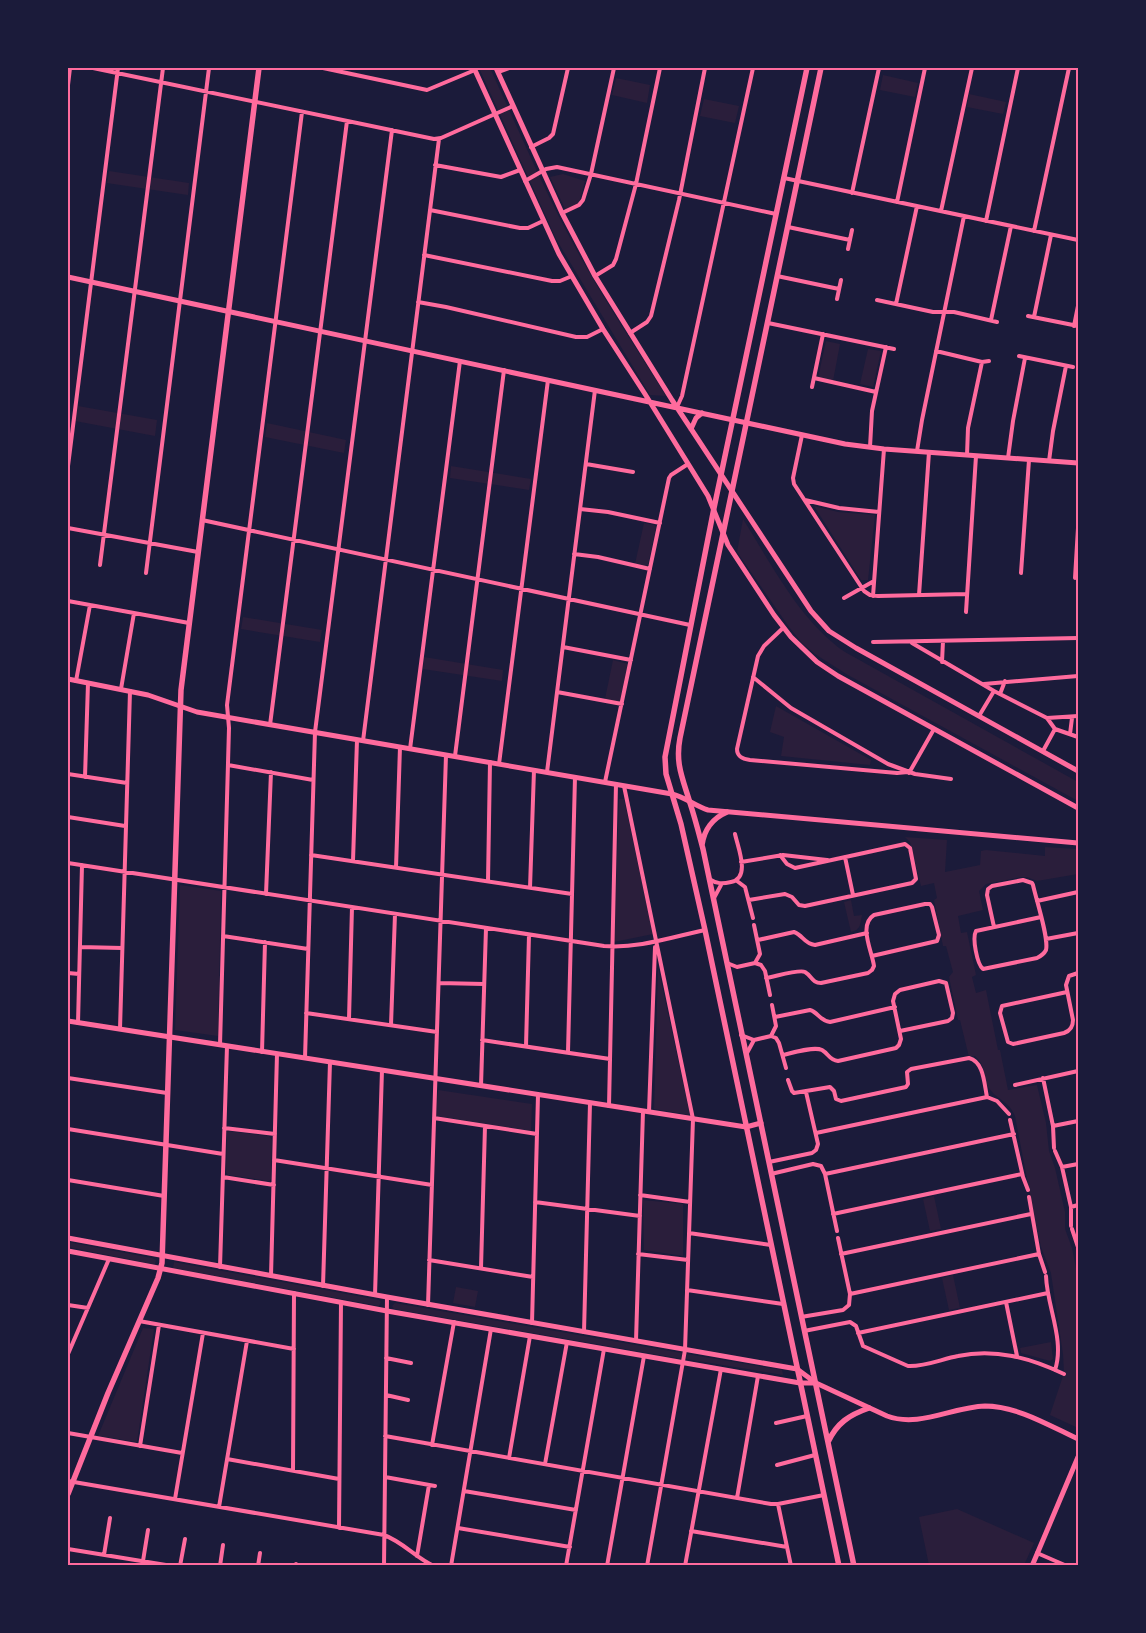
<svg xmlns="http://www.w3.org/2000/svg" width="1146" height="1633" font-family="Lato,sans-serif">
<rect width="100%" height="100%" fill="#1b1b3a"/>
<path fill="#2a1e3b" d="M479 68H490C516 124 540 181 569 236 598 291 633 343 666 396L650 395 556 239Z
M883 75 918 83 915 97 880 90Z
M616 78 650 85 647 103 612 95Z
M969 94 1006 102 1003 114 967 107Z
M704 99 739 106 735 123 700 116Z
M109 171 189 183 188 195 107 183Z
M563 174 585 181 579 203 566 211 550 177Z
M826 341 840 344 833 381 818 378Z
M868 349 881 351 873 387 860 384Z
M78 406 157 420 155 436 75 421Z
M267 423 346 440 344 453 265 437Z
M451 466 531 479 529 490 450 478Z
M814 506 838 512 875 515 868 580H861Z
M743 519C772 565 800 621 845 652L1078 782V801L848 675 815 654 802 643 789 627 737 552Z
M644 523 654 525 656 527 648 565 646 566 635 564Z
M243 617 322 630 320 642 241 629Z
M424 657 503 670 502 681 423 669Z
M613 660 628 664 620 702 605 699Z
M776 706 871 760 870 765 781 756 784 737 770 732Z
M619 799H624L653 934 614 942Z
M905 837 947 840 945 872 980 865 981 851 986 850 1045 856V847L1078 849V874L1037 881 1027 877H1022L986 884 979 891 983 910 958 916 961 933 967 932 976 975 972 977 976 993 986 990 998 1050H1000L1008 1090 1037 1085 1046 1123 1049 1151 1055 1168 1065 1212V1229L1072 1248 1078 1278V1428L1050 1415 1064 1373 1063 1354 1051 1273 1041 1247 1033 1210 1015 1116C1010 1102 996 1099 988 1087 981 1077 989 1069 975 1056L969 1057 960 1020H958L949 977 953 972 946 946H943L934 900 937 898 934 883 921 886 910 842Z
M180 885 221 891 218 1036 175 1030Z
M851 900 854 916 862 915C860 924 861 930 851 932L844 902Z
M658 967 690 1115 654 1109Z
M438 1090 532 1104 531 1131 436 1116Z
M227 1131 269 1136 272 1140 271 1179 269 1181 228 1175 226 1172Z
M934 1196 941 1229 930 1231 923 1199Z
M643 1200 683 1204V1256L644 1250Z
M68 1242 152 1258 156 1260 155 1264H152L68 1247Z
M174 1262 379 1300 381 1302 379 1306 173 1268Z
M953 1275 960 1308 949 1310 942 1278Z
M456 1287 478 1291 475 1307 453 1303Z
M395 1303 682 1353V1359L394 1309 392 1306Z
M143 1328 154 1329 137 1442 98 1436Z
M1051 1342 1053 1359 1050 1361 1021 1353 1020 1348Z
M687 1354 782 1370 783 1375 686 1359Z
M957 1509 1034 1543 1024 1565H929L919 1517Z"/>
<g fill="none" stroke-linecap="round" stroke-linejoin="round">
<path stroke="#ff6b9d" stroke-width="4" d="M93 68 434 139 441 138 513 106
M323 68 427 90 475 70
M498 72 509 68
M68 85 70 68
M531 147 549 138 553 134 568 68
M435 165 501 177 520 170
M784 178 1078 240
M525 181 546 169 557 167 776 214
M852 193 879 68
M897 202 925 68
M430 210 520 228H528L543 221
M941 211 972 68
M562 213 579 205 583 200 591 174 614 68
M986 221 1018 68
M788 227 850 240
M1034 231 1069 68
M848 249 852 230
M424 255 552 281H560L572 276
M595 276 613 265 616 259 636 184 660 68
M777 276 839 289
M837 299 841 280
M877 300 933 312H954L997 322
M418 302 446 307 576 337H587L603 329
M896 304 917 206
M1028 316 1078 326
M1034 317 1051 235
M991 320 1011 226
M768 323 894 349
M1074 326 1078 306
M630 333 647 322 651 316 679 200 705 68
M936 351 982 362 989 361
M1019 356 1073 367
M814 378 876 392
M812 387 823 334
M677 407 682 396 753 68
M802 435 793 478 794 484 864 591 870 595 878 596 967 594
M870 447 872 411 886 347
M917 451 922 420 964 216
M967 455 968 428 982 362
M1008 458 1013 421 1025 358
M1049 461 1053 431 1066 366
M586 464 633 472
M68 466 118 68
M805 500 839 508 879 512
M580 509 608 512 660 523
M202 520 690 625
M68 528 198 552
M574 554 598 557 650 569
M100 565 163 68
M146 573 209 68
M1021 573 1029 460
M1075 578 1078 528
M919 595 929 452
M873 596 884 449
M844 598 874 581
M68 601 189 623
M966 612 976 456
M783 628 764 646 758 656 737 749C737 757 743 759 750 760L897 773 908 772
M873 642 1078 638
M912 643 994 691 1047 718 1055 729 1078 737
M563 647 631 660
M942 662 943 641
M753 677 791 708 888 764 915 774 951 779
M76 681 90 605
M984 684 1078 676
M121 689 134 613
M557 692 622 704
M1000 694 1005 681
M979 716 994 691
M1047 718 1078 716
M270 725 347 121
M1070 734 1072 718
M363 741 439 139
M410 749 460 361
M1043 751 1055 729
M455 756 504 370
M499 764 548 380
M228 765 313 780
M547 772 595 390
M909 773 934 729
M68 774 127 783
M85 777 88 683
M605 782 669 478 671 475 688 464
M624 786 693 1119 685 1350 647 1566
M68 817 125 826
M311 855 572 894
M845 857 853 895
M353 861 357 740
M741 862 783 855 827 860
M68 863 604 946C637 949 672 937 705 930
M396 868 400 747
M709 879C717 884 722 884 731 882 751 878 738 848 735 834
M488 881 490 762
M737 881 745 887 753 918
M530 888 534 770
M266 894 271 772
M714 898 721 885
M749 900 785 894 792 897 799 905 805 906 912 883 916 879 910 848 905 844 795 868 787 864 780 855
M1037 901 1078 892
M754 925 760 954 755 963
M994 927 987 895 988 889 992 886 1023 880 1032 883 1033 885C1036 899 1049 938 1046 950 1044 954 1041 956 1037 958L983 969C977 964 972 938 976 931L1041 917
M223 936 308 949
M1046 939 1078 933
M758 940 794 932C803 935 804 944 815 945L867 933
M80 947 122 948
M727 963 737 967 755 963 761 965 765 971 770 995
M68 973 79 974
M766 978C774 977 799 969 805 972 812 976 812 983 821 983L868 973 872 970 874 966C872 951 858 925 874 915L925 904H930L932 907 939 935 937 941 872 956
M439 983 484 984
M1067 992 1002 1006 1000 1013 1008 1042 1013 1044 1064 1033C1070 1031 1073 1027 1073 1020L1066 985 1069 976 1078 973
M306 1013 437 1032
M775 1017 810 1010C818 1012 820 1021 830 1022L895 1007
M349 1019 352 907
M78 1023 82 865
M391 1025 395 914
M120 1029 130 691
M741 1035 754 1040 771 1036 776 1038 779 1043 786 1068
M771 1036 776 1026 772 1005
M482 1040 610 1059
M220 1045 229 728 227 705 302 112
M526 1046 529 935
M262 1052 265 942
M568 1052 575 777
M747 1053 754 1040
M783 1055C792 1053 814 1046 822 1050 829 1054 829 1060 838 1061L896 1048 899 1045 901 1039 893 1001 895 994 900 990 939 981 946 983 953 1013 952 1018 948 1021 900 1031
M305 1058 315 732 392 130
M68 1078 167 1093
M1043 1078 1053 1126 1054 1148
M788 1080 792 1091 794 1093 830 1087 834 1091 836 1099 841 1101 906 1087 908 1084 907 1072 911 1069 969 1058C984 1062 984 1083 987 1097
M1015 1085 1078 1071
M481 1086 486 928
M609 1106 616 784
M649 1112 655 947
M434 1118 537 1134
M1010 1120 1023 1177 1028 1190
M1053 1126 1078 1121
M224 1128 275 1134
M68 1129 223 1154
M816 1133 987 1097 997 1101 1009 1114
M1055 1151 1062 1167 1071 1207V1226
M274 1160 432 1185
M769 1162 812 1153 816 1150 818 1144 806 1092
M1062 1167 1078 1164
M771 1174 813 1164 821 1166 825 1174 837 1231
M825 1174 1014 1134
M223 1177 274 1185
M68 1180 164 1196
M640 1195 690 1202
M1029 1197 1039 1254 1045 1272
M535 1202 640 1216
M1071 1207 1078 1205
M833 1214 1022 1174
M1072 1229 1078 1247
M689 1233 771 1245
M638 1254 688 1260
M841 1254 1031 1214
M429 1260 533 1277
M220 1267 227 1046
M481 1268 485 1126
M271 1276 277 1054
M1046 1276C1047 1307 1065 1340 1055 1370
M323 1286 330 1062
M687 1290 783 1304
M850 1294 1039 1254
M375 1295 382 1070
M1006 1302 1017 1356
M68 1305 88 1308
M428 1305 446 755
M801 1317 843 1310 849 1305 850 1294 838 1238
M139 1321 294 1349
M532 1323 538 1095
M804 1331 850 1322 856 1326 863 1346 908 1366C924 1367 942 1359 958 1356 995 1348 1030 1358 1064 1374
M584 1332 590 1103
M858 1333 1048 1293
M636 1341 643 1111
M68 1354 109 1259
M386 1358 411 1363
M386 1395 408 1400
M776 1423 807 1416
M68 1433 182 1453
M385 1436 771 1504H778L824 1495
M432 1445 454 1322
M140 1446 159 1325
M509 1458 530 1336
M227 1459 339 1479
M545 1464 567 1342
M777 1465 815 1455
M293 1471 294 1293
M385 1477 435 1486
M68 1481 384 1535C403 1542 416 1558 434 1566
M464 1491 576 1510
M737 1498 758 1376
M175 1499 203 1333
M778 1504 791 1566
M219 1507 247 1341
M339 1528 341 1302
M458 1528 570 1547
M691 1531 787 1547
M68 1549 172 1566
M1037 1553 1067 1566
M104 1555 110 1518
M417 1556 429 1485
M143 1561 148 1530
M180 1566 185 1539
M220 1566 223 1545
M258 1566 260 1553
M296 1566V1564
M384 1566 387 1297
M451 1566 491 1329
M566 1566 604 1349
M607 1566 644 1356
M685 1566 721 1369"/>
<path stroke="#ff6b9d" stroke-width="5" d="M474 68 559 254 603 329 645 394 708 496 728 545 774 615 791 637 817 662 838 676 1078 808
M496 68 562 213 595 276 672 400 811 611 829 631 856 648 1078 771
M68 277 845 444 884 449 1078 463
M691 429 696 418 702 413
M68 679 148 695 197 712 672 794C685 797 695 806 708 810L1078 843
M68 1021 746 1127 761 1123
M68 1238 387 1297 797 1369 816 1383 887 1416C919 1428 952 1407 985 1406 1017 1406 1050 1426 1078 1439
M68 1251 387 1311 800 1383H815
M1032 1566 1078 1457"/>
<path stroke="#ff6b9d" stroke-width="5.5" d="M807 68 714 508 665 757 666 774 681 824 705 930 839 1566
M821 68 680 738C675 764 683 779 690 803 695 818 699 834 703 849L854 1566
M702 845C704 830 713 818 727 812
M828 1442C837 1423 849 1415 869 1408
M68 1494 108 1393 158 1278 162 1263 181 690 259 68"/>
</g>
<rect width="1146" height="1633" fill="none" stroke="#1b1b3a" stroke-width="138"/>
<rect x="69" y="69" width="1008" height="1495" fill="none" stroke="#ff6b9d" stroke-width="2"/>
</svg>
